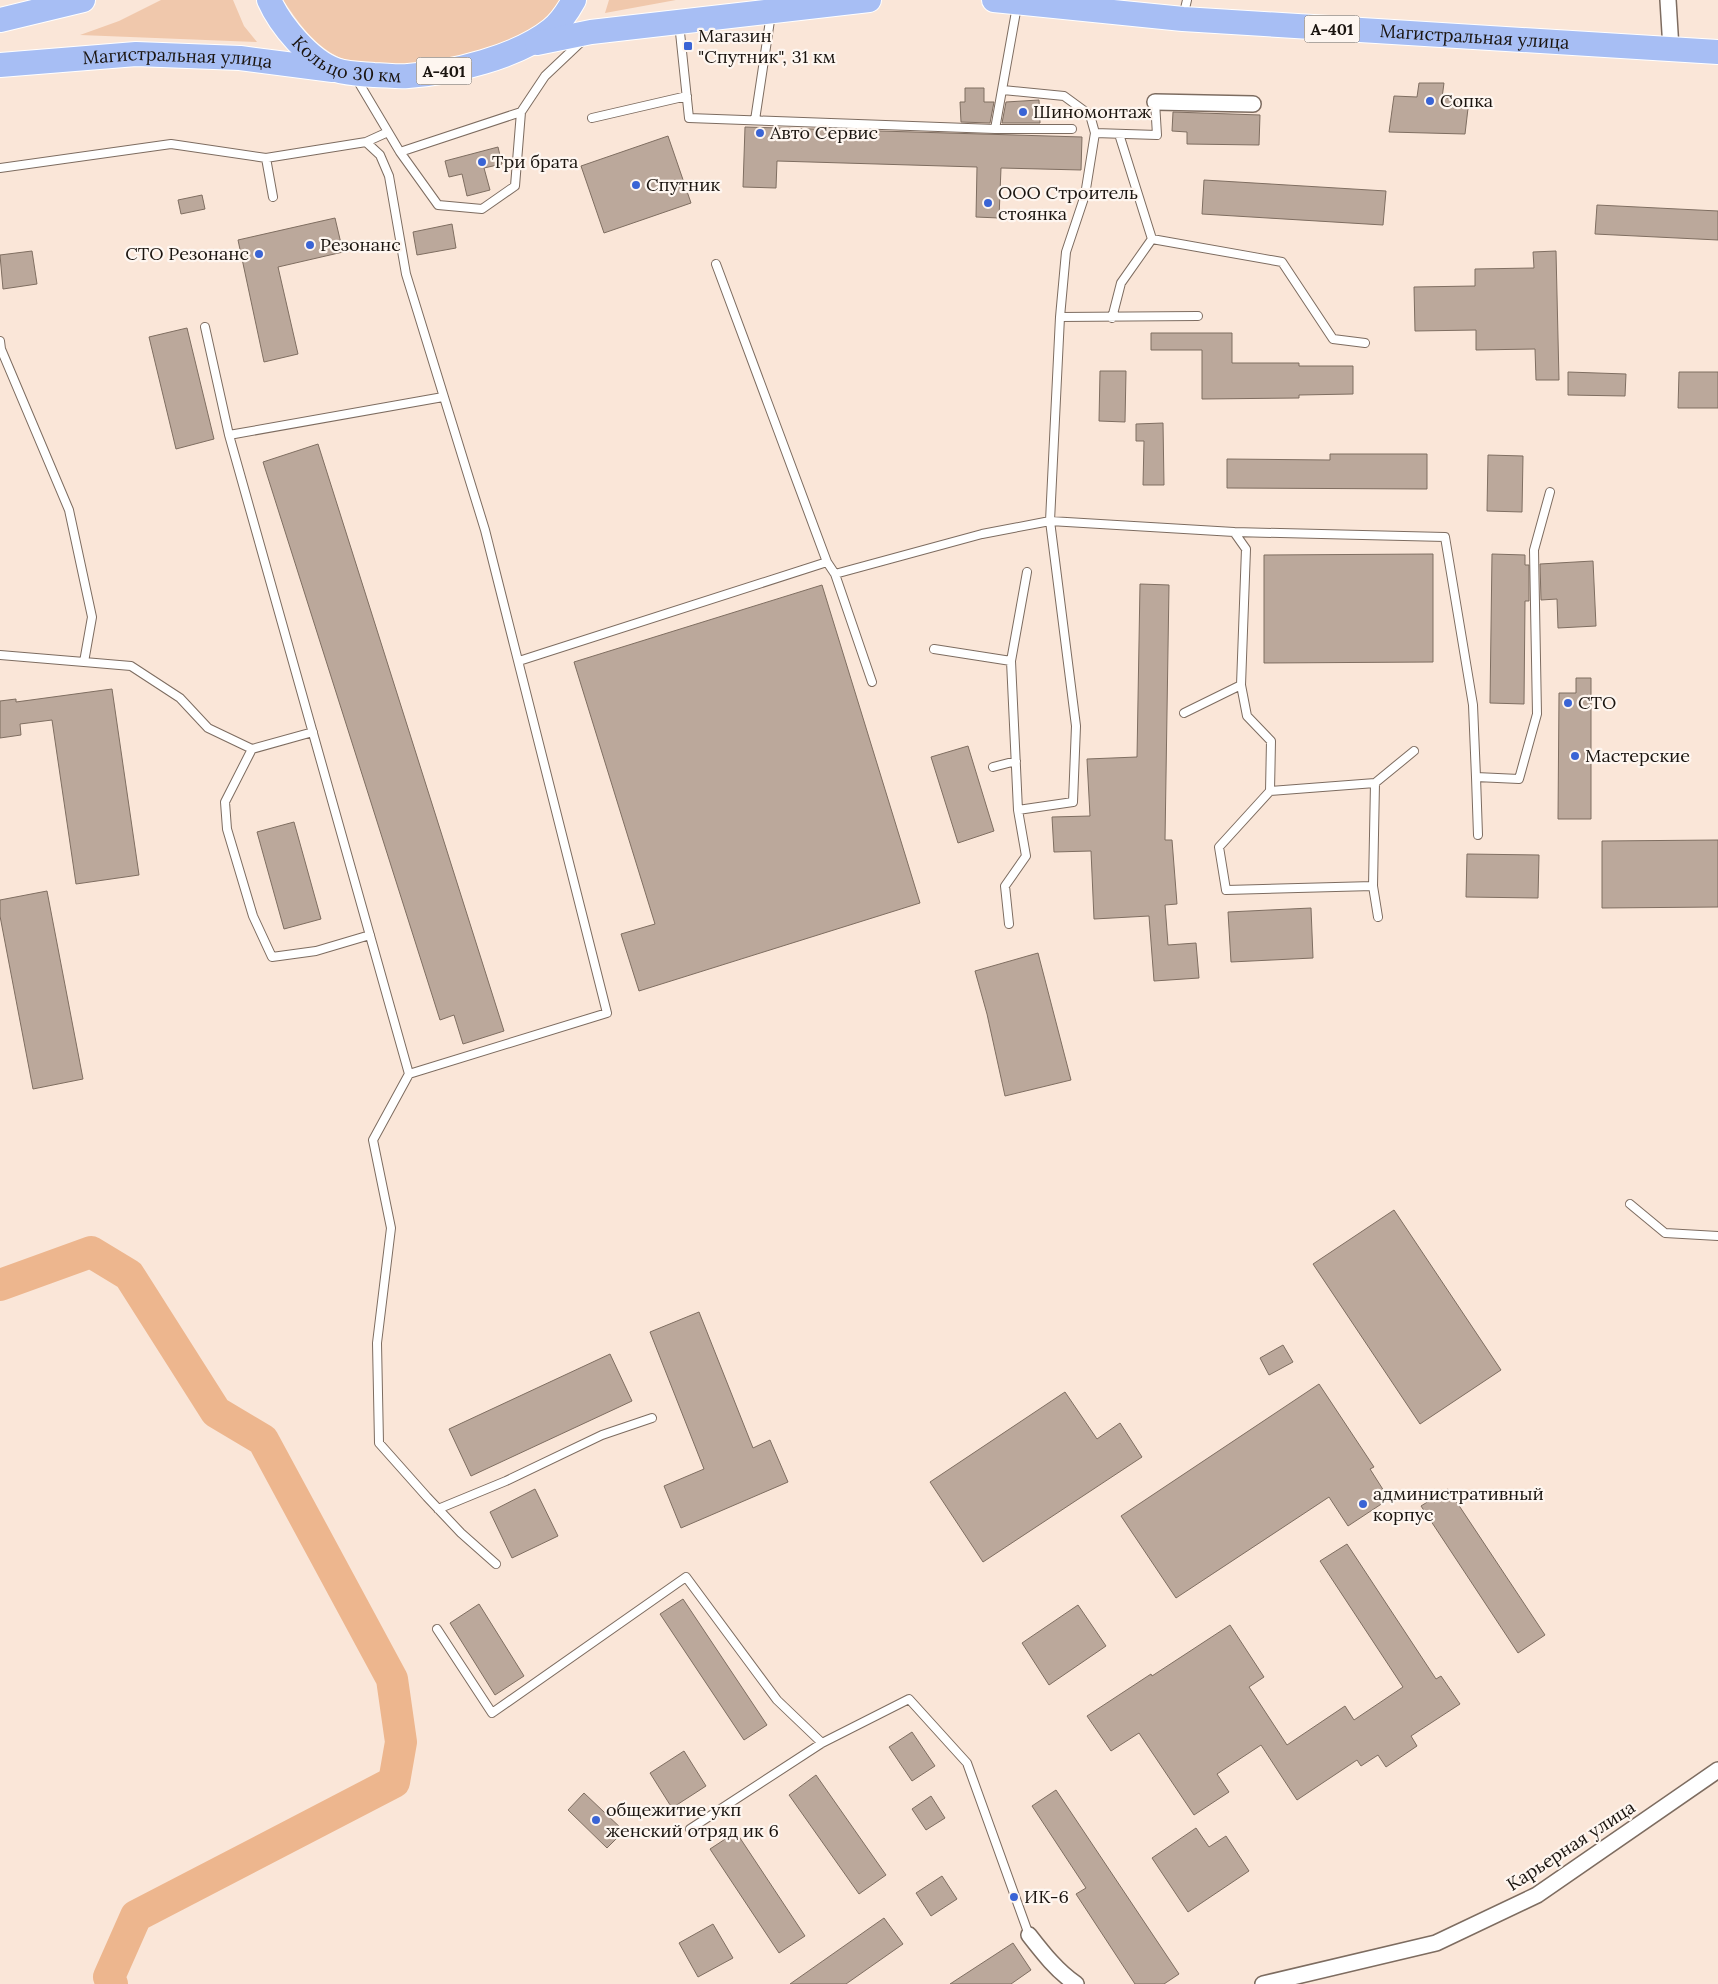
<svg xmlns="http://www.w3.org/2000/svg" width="1718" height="1984" font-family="Lora,serif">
<rect width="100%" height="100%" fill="#fae6d8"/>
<path fill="#f0c8ac" d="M161 0H233L244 26 257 42 80 35 119 21Z
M283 0H560C553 9 545 23 536 29 488 59 381 84 331 53 310 40 297 20 283 0Z
M609 0H676L605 13Z"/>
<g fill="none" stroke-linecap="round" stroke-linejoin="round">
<path stroke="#edb68e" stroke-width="32" d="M0 1285 91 1252 129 1275 216 1412 263 1440 392 1679 401 1742 394 1782 136 1916 109 1977 112 1984"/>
</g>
<path fill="#bba89b" stroke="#7f6e61" d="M1419 83H1444L1442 98 1469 100 1465 134 1389 132 1394 96 1417 97Z
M965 88H984V102H994L990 123 961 122 960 102H965Z
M1039 100 1040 123H1002L1006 102Z
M1173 112 1260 115 1259 145 1187 144V132L1172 131Z
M745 127 1082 137 1081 170 1001 168 999 218 976 217 977 167 777 161 776 188 743 187Z
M668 136 691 203 604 233 581 166Z
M498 147 502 164 484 168 490 190 467 196 462 174 449 177 445 161Z
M1204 180 1386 191 1383 225 1202 214Z
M202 195 205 209 181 214 178 200Z
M1597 205 1718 211V240L1595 234Z
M335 218 343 252 278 267 298 354 264 362 238 240Z
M452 224 456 248 417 255 413 232Z
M32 251 37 284 3 289 0 255Z
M1556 251 1559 380H1536L1535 349 1476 350V330L1415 331 1414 287 1475 286V269L1534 268 1533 252Z
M187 328 214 439 176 449 149 337Z
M1151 333H1232V363H1299V366H1353V394L1299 395V398L1202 399V350H1151Z
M1100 371H1126L1125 422 1099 421Z
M1568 372 1626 374 1625 396 1568 395Z
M1679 372H1718V408H1678Z
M1163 423 1164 485H1143L1144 441H1136V424Z
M318 444 504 1031 463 1044 454 1015 440 1020 263 462Z
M1330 454H1427V489L1227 488V459L1330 460Z
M1488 455 1523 456 1522 512 1487 511Z
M1433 554V662L1264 663V555Z
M1492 554 1525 555V565H1529V601H1525L1524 704 1490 703Z
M1593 561 1596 626 1558 628 1557 599 1541 600 1540 564Z
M1140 584 1169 585 1165 840H1172L1177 904 1165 905 1168 945 1196 943 1199 978 1154 981 1149 916 1094 919 1091 851 1054 852 1052 817 1090 816 1087 759 1137 757Z
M822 585 920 903 639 991 621 934 655 924 574 662Z
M1576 678H1591V819H1558L1559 693H1576Z
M112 689 139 875 76 884 52 720 20 724 21 735 0 738V701L16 699V702Z
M968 746 994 831 958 843 931 757Z
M294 822 321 919 284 929 257 832Z
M1718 840V907L1602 908V841Z
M1467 854 1539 855 1538 898 1466 897Z
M47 891 83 1079 33 1089 0 916V900Z
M1311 908 1313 958 1231 962 1228 912Z
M1038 953 1071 1080 1005 1096 987 1014 975 971Z
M1394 1210 1501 1370 1420 1424 1313 1264Z
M699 1312 753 1448 770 1440 788 1482 681 1528 664 1486 704 1469 650 1332Z
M1283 1345 1293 1362 1269 1375 1260 1358Z
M610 1354 632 1401 471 1476 449 1429Z
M1319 1384 1374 1467 1370 1469 1389 1499 1348 1526 1329 1497 1176 1598 1121 1516Z
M1065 1392 1097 1439 1120 1423 1142 1457 983 1562 930 1482Z
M535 1489 558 1536 512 1558 490 1512Z
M1448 1489 1545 1635 1518 1653 1421 1506Z
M1347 1544 1436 1679 1441 1676 1460 1704 1411 1736 1417 1746 1386 1767 1378 1755 1361 1766 1357 1760 1297 1800 1261 1745 1217 1774 1229 1792 1194 1815 1139 1733 1111 1751 1087 1716 1151 1674 1152 1676 1230 1625 1264 1677 1249 1687 1287 1745 1345 1706 1354 1720 1403 1687 1320 1561Z
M683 1599 767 1725 744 1740 660 1614Z
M479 1604 524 1676 495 1695 450 1623Z
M1078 1605 1106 1646 1049 1685 1022 1643Z
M912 1732 935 1766 912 1781 889 1747Z
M684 1751 706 1786 672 1808 650 1773Z
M816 1775 886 1875 859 1894 789 1795Z
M1056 1790 1179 1974 1164 1984H1135L1076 1894 1086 1888 1032 1806Z
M584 1793 624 1831 607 1848 568 1810Z
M931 1796 945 1818 926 1830 912 1809Z
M1196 1828 1209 1847 1226 1836 1249 1871 1188 1912 1152 1858Z
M736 1832 805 1936 779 1953 710 1849Z
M942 1876 957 1899 931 1916 916 1893Z
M884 1918 903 1944 846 1984H790Z
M713 1924 733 1958 698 1977 679 1943Z
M1013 1943 1031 1970 1011 1984H950Z"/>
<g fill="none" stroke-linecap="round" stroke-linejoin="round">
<defs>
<path id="lane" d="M1183 17 1187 0
M679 23 689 118 995 129H1072
M356 78 400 152 521 112 545 76 582 41
M1003 90 1064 96 1090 115 1095 133 1085 195 1066 252 1060 317 1050 521 1234 532 1246 549 1241 685 1184 713
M592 118 687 96
M755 120 771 14
M995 129 1017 6
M1095 133 1157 135 1155 102
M366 142 380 155 389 176 406 274 485 530 607 1013 409 1074
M400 152 438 205 482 209 515 186 521 112
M0 168 171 144 266 158
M273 197 266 158 366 142 388 132
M1152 239 1282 262 1333 339 1365 343
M716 264 827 562 835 574
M1060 317 1198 316
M1112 318 1121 283 1152 239 1119 134
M205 327 229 435 409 1074 373 1140 391 1228 377 1343 379 1443 427 1497 461 1533 496 1564
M0 341 1 349 69 510 92 617 84 662 0 655
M229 435 443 397
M1234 532 1445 537 1473 705 1476 777 1519 779 1537 714 1534 550 1550 492
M934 649 1011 661
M519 661 827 562
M84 662 131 666 180 698 208 728 252 749 313 732
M872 682 835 574 982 534 1050 521 1076 726 1073 802 1018 810 1011 661 1027 572
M1241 685 1247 716 1271 741 1270 791 1219 847 1226 890 1373 886
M252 749 225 802 227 829 253 916 272 957 316 951 370 935
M993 767 1016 761
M1476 777 1478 835
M1270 791 1375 783
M1378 917 1373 886 1375 783 1414 751
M1009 924 1005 886 1026 856 1018 810
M1630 1204 1665 1233 1718 1236
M438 1509 506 1481 602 1435 652 1418
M437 1629 492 1713 686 1577 777 1700 822 1743
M690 1829 822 1743 909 1699 967 1763 1029 1935"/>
<path id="street" d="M1668 0 1671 49
M1155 102 1253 104
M1029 1935C1043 1953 1057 1971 1076 1984
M1263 1984 1436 1943 1537 1895 1718 1770"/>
<g id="primary">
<path id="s1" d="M269 0C280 25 310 61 336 70 348 74 362 74 374 75 385 75 397 77 408 76 452 73 517 57 551 30 561 22 568 11 574 0"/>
<path id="s2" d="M994 0 1183 19 1718 52"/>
<path d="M0 20 83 0"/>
<path d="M537 43 591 32 869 0"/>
<path id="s3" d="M0 65 136 54 240 58 333 70"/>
</g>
</defs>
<use href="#lane" stroke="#7d6c60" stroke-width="10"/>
<use href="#street" stroke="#7d6c60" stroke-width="18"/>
<use href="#primary" stroke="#fff" stroke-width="26"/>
<use href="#lane" stroke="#fff" stroke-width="8"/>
<use href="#street" stroke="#fff" stroke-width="15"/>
<use href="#primary" stroke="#a7bef4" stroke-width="24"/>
</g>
<g fill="#3a64d5" stroke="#fef6f0" stroke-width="2">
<rect x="683" y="41" width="10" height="10" rx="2.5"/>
<circle cx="1430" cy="101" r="5"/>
<circle cx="1023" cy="112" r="5"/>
<circle cx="760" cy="133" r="5"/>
<circle cx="482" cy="162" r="5"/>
<circle cx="636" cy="185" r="5"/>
<circle cx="988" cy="203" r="5"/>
<circle cx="310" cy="245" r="5"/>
<circle cx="259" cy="254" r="5"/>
<circle cx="1568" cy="703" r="5"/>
<circle cx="1575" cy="756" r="5"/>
<circle cx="1363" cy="1504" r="5"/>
<circle cx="596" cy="1820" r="5"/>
<circle cx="1014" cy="1897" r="5"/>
</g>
<g text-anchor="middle" stroke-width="4.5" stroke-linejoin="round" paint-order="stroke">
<g fill="#fef6f0" stroke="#5e5852" stroke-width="1">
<rect x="1304.5" y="15.5" width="55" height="27" rx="4"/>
<rect x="416.5" y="57.5" width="55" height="27" rx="4"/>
</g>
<g font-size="16" font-weight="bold" fill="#1a140f">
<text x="1332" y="35">А-401</text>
<text x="444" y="77">А-401</text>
</g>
<g font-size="18" fill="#1a140f" stroke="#fef6f0" text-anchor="start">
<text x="698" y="42">Магазин<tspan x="698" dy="21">"Спутник", 31 км</tspan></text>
<text x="1440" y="107">Сопка</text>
<text x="1033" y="118">Шиномонтаж</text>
<text x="770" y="139">Авто Сервис</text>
<text x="492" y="168">Три брата</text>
<text x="646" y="191">Спутник</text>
<text x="998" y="199">ООО Строитель<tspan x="998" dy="21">стоянка</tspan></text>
<text x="320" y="251">Резонанс</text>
<text x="249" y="260" text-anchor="end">СТО Резонанс</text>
<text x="1578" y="709">СТО</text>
<text x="1585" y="762">Мастерские</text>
<text x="1373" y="1500">административный<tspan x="1373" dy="21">корпус</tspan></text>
<text x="606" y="1816">общежитие укп<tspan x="606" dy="21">женский отряд ик 6</tspan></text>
<text x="1024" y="1903">ИК-6</text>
</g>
<g font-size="18" fill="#1a140f" stroke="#fef6f0">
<text dy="6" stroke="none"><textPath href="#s2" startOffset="482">Магистральная улица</textPath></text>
<text dy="6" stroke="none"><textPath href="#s1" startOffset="106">Кольцо 30 км</textPath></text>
<text dy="6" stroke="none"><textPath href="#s3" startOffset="178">Магистральная улица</textPath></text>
<text transform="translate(1571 1846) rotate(-33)" y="6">Карьерная улица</text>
</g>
</g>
</svg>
